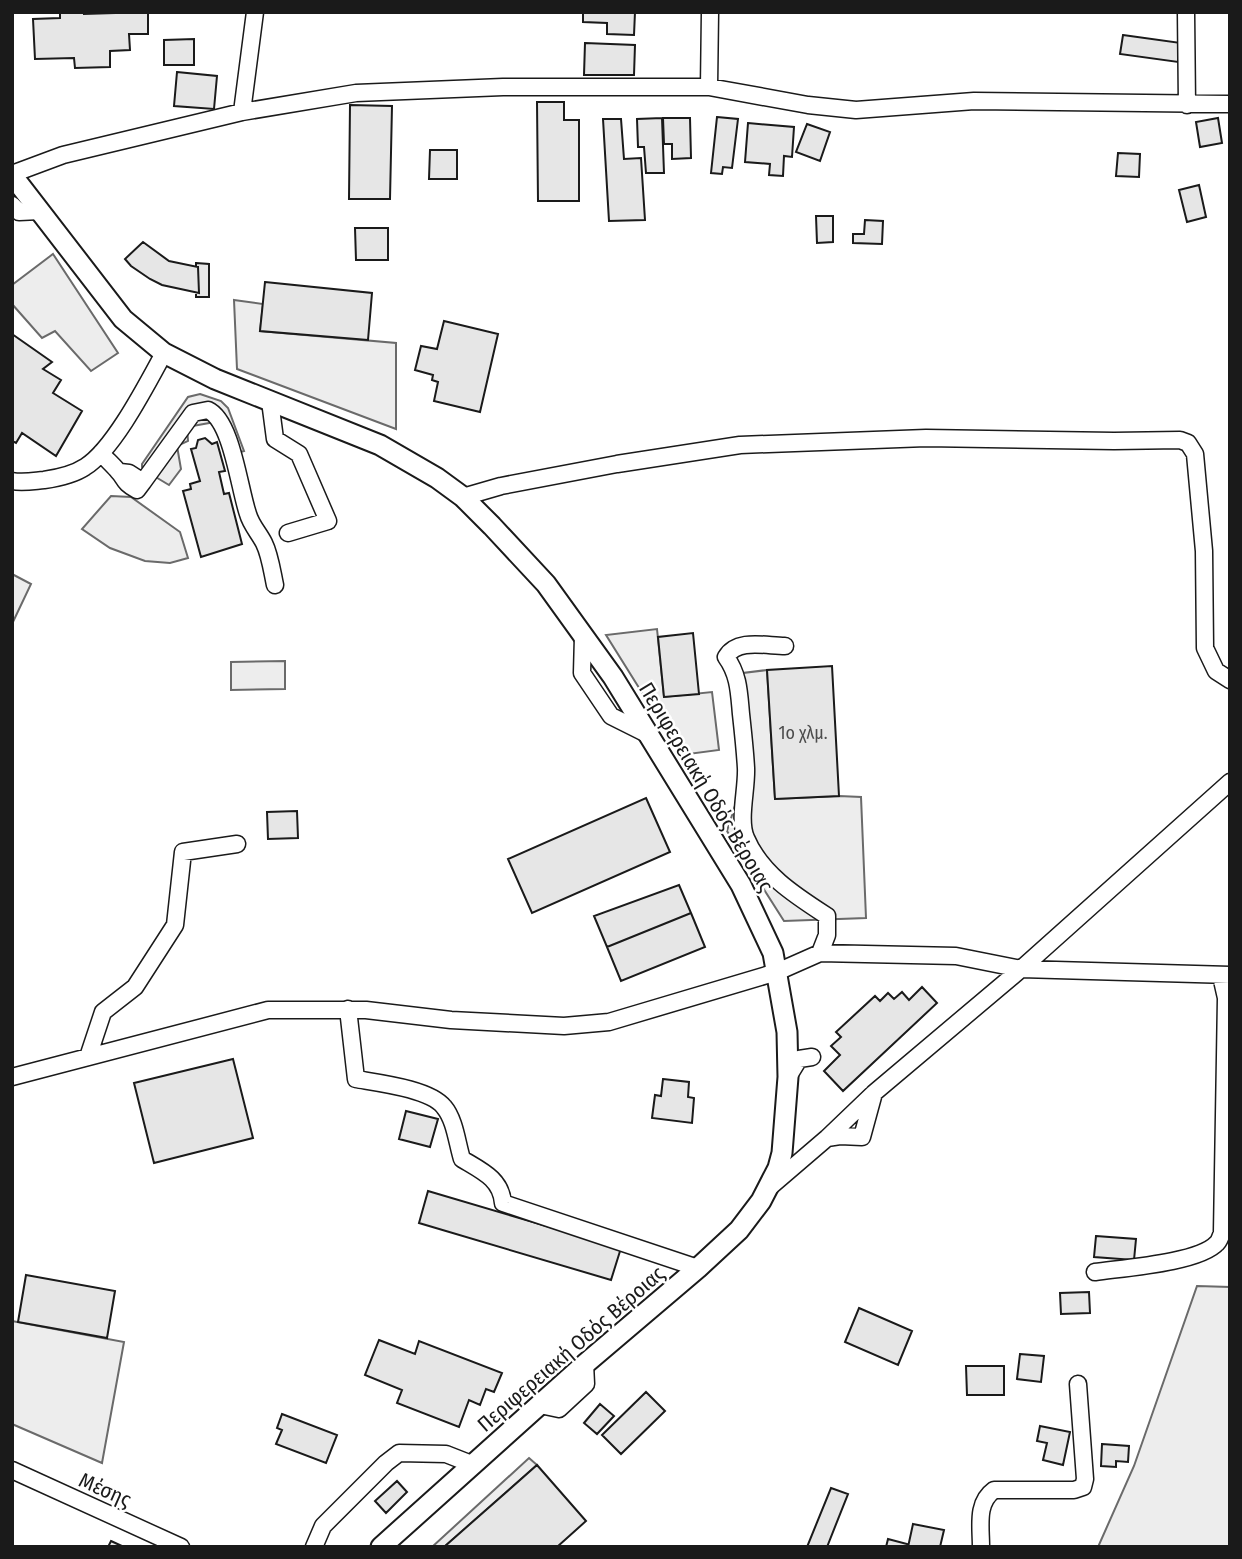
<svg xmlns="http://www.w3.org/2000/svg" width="1242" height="1559" font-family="'Fira Sans Condensed',sans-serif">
<rect width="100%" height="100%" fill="#fff"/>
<path fill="#ededed" stroke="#6a6a6a" stroke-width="2" d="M53 254 118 353 91 371 55 331 42 338 12 304V285Z
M234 300 263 304 260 331 396 343V429L237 369Z
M200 394 221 401 228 408 244 451 225 456 215 422 187 427 188 441 177 446 181 469 169 485 149 473 142 467V464L188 397Z
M111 496 131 497 180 532 188 558 170 563 145 561 110 548 82 529Z
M12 574 31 584 12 624Z
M657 629 664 697 712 692 719 750 681 755 606 635Z
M285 661V689L231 690V662Z
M767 670 775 799 839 796 861 797 866 918 784 921 727 831 739 793 735 674Z
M1197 1286 1230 1287V1547H1098L1134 1466Z
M12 1321 124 1342 102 1463 12 1424Z
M529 1458 537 1465 444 1547H432Z"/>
<path fill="#e6e6e6" stroke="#1a1a1a" stroke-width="2" d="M60 12H84V14L148 12V34H129L130 50 110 51V67L75 68 74 58 35 59 33 19 60 18Z
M583 12H635L634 35 607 34V23L583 22Z
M1123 35 1181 43 1178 62 1120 54Z
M194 39V65H164V40Z
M585 43 635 45 634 75H584Z
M177 72 217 76 214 109 174 106Z
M537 102H564V120H579V201H538Z
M350 105 392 106 390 199H349Z
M717 117 738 119 732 168 723 167 722 174 711 173Z
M662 118 664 173H646L644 147H638L637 119Z
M663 118H690L691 158 672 159V144H664Z
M1218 118 1222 143 1200 147 1196 122Z
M603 119H621L624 159 641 158 645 220 609 221Z
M748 123 794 127 792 157 784 156 783 176 769 175 770 164 745 162Z
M807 124 830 132 820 161 796 152Z
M430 150H457V179H429Z
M1118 153 1140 154 1139 177 1116 176Z
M1199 185 1206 217 1187 222 1179 190Z
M816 216H833V242L817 243Z
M865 220 883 221 882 244 853 243V234H864Z
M355 228H388V260H356Z
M143 242 169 261 198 267 199 293 162 285 150 279 131 266 125 259Z
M196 263 209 264V297H196V293H199L198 267H196Z
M265 282 372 293 368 340 260 331Z
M444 321 498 334 480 412 434 401 438 382 432 380 433 375 415 370 421 346 437 349Z
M12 334 52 362 43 369 61 380 53 393 82 411 56 456 22 433 16 443 12 441Z
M205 438 212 444 217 442 225 471 219 472 224 494 229 493 242 544 201 557 183 491 191 489 190 484 200 481 191 449 196 448 198 440Z
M693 633 699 694 664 697 658 637Z
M832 666 839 796 775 799 767 670Z
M646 798 670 852 532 913 508 859Z
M297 811 298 838 268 839 267 812Z
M679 885 691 913 607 947 594 916Z
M691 913 705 947 621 981 607 947Z
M922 987 937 1003 843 1091 824 1071 840 1055 831 1046 841 1037 836 1032 875 996 880 1001 888 993 894 999 902 992 909 1000Z
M233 1059 253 1138 154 1163 134 1083Z
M663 1079 689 1082 688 1097 694 1098 692 1123 652 1118 655 1095 661 1096Z
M406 1111 438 1119 430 1147 399 1139Z
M428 1191 621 1248 611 1280 419 1223Z
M1096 1236 1136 1239 1134 1260 1094 1257Z
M26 1275 115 1291 107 1338 18 1322Z
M1089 1292 1090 1313 1061 1314 1060 1293Z
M859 1308 912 1331 898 1365 845 1342Z
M379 1340 415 1354 419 1341 502 1373 494 1392 486 1389 480 1405 469 1400 459 1427 397 1403 402 1390 365 1375Z
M1020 1354 1044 1356 1041 1382 1017 1379Z
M966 1366H1004V1395H967Z
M646 1392 665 1411 621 1454 602 1435Z
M600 1404 614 1416 597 1434 584 1423Z
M282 1414 337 1435 326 1463 276 1444 282 1430 277 1428Z
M1040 1426 1070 1432 1063 1465 1043 1460 1047 1443 1037 1441Z
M1102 1444 1129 1446 1128 1462 1116 1461V1467L1101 1466Z
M537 1465 586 1521 557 1547H444Z
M397 1481 407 1492 386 1513 375 1501Z
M831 1488 848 1494 827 1547H807Z
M913 1524 944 1530 940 1547H908Z
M888 1539 907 1544V1547H886Z
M111 1541 124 1547H108Z"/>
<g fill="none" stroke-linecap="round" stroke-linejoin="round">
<defs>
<path id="minor" d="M1186 12 1187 105
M709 87 710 12
M242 112 255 12
M12 174 63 155 242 112 356 93 503 87H709L808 105 856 110 974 101 1230 104
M12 205 19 212 40 211
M270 401 275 439 299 454 328 521 288 533
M101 453C106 459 112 464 117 470 126 479 122 482 137 490L143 482 129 473 120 472
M12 481C23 483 33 481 44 480 58 478 73 475 85 467 114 449 147 384 164 353
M143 482 193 413 208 410C232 421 239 488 248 514 251 525 259 533 264 543 270 555 272 571 275 585
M463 497 501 486 617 464 740 445 926 438 1114 441 1180 440 1188 443 1195 454 1204 551 1205 648 1216 671 1230 680
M583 636 582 673 611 716 649 735
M785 646C766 646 737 638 726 657 739 675 739 693 741 714 743 732 745 750 746 768 747 789 738 820 746 838 761 874 796 896 827 916V935L820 953
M348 1009 356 1079C379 1083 430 1089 444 1107 455 1120 457 1143 462 1159 482 1171 501 1179 503 1203L698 1268
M88 1057 103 1012 135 987 175 925 183 852 237 844
M12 1077 268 1010H366L451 1020 564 1026 609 1022 777 972 820 953 956 956 1021 969 1230 975
M788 1077 799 1059 812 1057
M827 1138 840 1136 862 1137 874 1093
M771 1186 827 1138 874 1093 1021 969 1230 782
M1095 1272C1122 1268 1199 1263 1217 1243 1219 1242 1221 1235 1222 1233L1226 998 1221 976
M540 1405 559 1409 586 1384 585 1364
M12 1470 181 1547
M314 1547 323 1526 386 1463 399 1453 446 1454 474 1465
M981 1547C981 1526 976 1503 994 1490H1074L1083 1487 1085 1479 1078 1384"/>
<path id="major" d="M12 175 123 319 164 353 215 379 380 445 437 478 463 497 492 526 546 584 613 677 741 885 773 953 787 1032 788 1077 782 1153 778 1168 761 1201 739 1230 698 1268 585 1364 381 1547"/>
</defs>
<use href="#minor" stroke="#1a1a1a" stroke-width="19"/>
<use href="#major" stroke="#1a1a1a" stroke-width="23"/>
<use href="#minor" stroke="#fff" stroke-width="16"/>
<use href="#major" stroke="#fff" stroke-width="19"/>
</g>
<g text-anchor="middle" stroke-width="5" stroke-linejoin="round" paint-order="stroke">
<g font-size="18" fill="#4d4d4d">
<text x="803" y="739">1ο χλμ.</text>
</g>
<g font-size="21" fill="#1a1a1a" stroke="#fff">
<text transform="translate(706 787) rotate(59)" y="7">Περιφερειακή Οδός Βέροιας</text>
<text transform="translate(571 1349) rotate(-41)" y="7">Περιφερειακή Οδός Βέροιας</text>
<text transform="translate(105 1490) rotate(24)" y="7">Μέσης</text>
</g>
</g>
<rect width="1242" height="1559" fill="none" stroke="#1a1a1a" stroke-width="28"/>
</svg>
